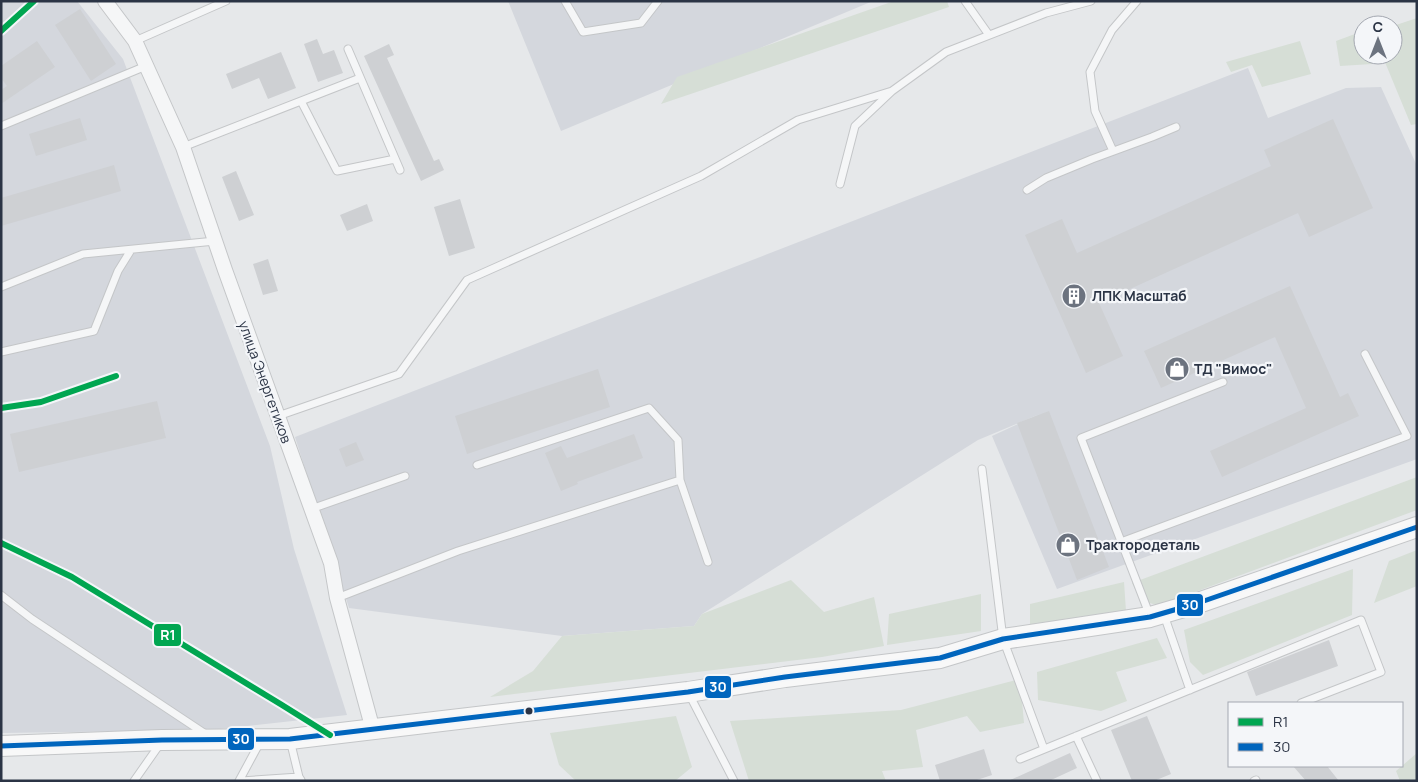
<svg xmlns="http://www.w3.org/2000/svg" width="1418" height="782" font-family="Manrope,sans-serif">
<rect width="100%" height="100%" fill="#e6e8ea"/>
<path fill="#d4d7dd" d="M1 1H77L123 59 270 446 294 549 347 715 211 730 1 733Z
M508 1H873L561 131Z
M1248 68 1268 118 1346 88 1381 87 1417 166V459L1057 589 992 436 1040 414 978 440 702 614 694 626 562 636 349 608 295 437Z"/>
<path fill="#d6ded6" d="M894 1H947L949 7 661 104 677 77Z
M1417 18V124L1411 125 1382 55H1393V26Z
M1363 31V55H1371L1372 64 1340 66 1336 41Z
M1300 41 1311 74 1262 87 1252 65 1231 72 1226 62Z
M1417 477V510L1160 605C1142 603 1140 599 1132 583Z
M1417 550V586L1374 603 1389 561Z
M1353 569 1352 615 1203 675 1190 662 1184 630Z
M791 580 824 612 874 597 884 646 822 657 490 697 533 671 562 636 694 626 702 614Z
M1124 582 1126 611 1030 633V604Z
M981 594V631L887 645 889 614Z
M1157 638 1167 658 1116 672 1127 701 1101 711 1038 700 1037 672Z
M1020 679 1024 723 980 732 967 716 916 730 923 767 882 771 886 781H749L730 721 901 710Z
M676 716 692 767 675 781H576L559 765 550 733Z
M1417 753V781H1400L1396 771Z"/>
<path fill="#ced0d3" d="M80 9 116 64 91 81 55 25Z
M317 39 323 54 334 50 343 73 318 82 304 44Z
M37 41 55 67 1 104V90L7 86 1 78V66Z
M389 44 394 55 387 58 434 161 439 159 444 170 421 181 364 56Z
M281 52 296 88 268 99 259 78 232 89 226 74Z
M80 118 87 140 36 156 29 134Z
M1333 119 1373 208 1309 237 1298 213 1099 303 1123 356 1086 373 1025 235 1062 219 1077 253 1271 166 1264 150Z
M114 165 121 191 1 226V198Z
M236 171 254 215 239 221 222 177Z
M460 199 475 248 449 256 434 207Z
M367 204 373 221 347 231 340 215Z
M268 259 278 291 263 295 253 264Z
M1290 286 1340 397 1348 393 1359 416 1222 477 1210 451 1306 408 1275 337 1161 388 1144 351Z
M598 369 610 407 467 454 455 416Z
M157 401 166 438 19 472 10 434Z
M1049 411 1109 567 1077 580 1017 423Z
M634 434 643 458 577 482 578 484 561 491 545 453 561 446 567 458Z
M356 442 364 460 346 467 339 449Z
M1329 640 1338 666 1256 696 1247 672Z
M1147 716 1171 774 1154 781H1132L1111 730Z
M984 749 992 775 974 781H940L935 765Z
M1070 753 1077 768 1049 781H1008Z
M1293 766H1327L1339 781H1306Z"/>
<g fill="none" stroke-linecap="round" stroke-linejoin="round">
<defs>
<path id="lane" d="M565 1 583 32 641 23 658 1
M965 1 989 35
M135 41 226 1
M348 49 400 170
M301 101 337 171 395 159
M1 126 146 66
M183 147 360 78
M1113 151 1095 111 1090 72 1112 30 1137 1
M840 184 855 126 892 91 946 52 1046 13 1091 1
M1027 190 1046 178 1092 159 1152 137 1176 127
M1 287 83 254 215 241
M1 352 94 331 118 271 131 250
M278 416 399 374 467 280 701 176 798 120 892 91
M982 469 1003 639 1044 749
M680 480 708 562
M311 509 405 476
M1121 542 1407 436 1365 354
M1 595 32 619 207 735
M337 598 458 551 680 480 678 440 649 408 477 465
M1164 615 1190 690
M1150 616 1081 438 1223 382
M689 694 734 781
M1076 736 1097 781
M290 740 299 777 301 780
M1020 759 1361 620 1381 672 1301 703
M134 781 160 744
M239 781 260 742
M241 781 299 777
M1254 781 1256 780"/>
<path id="street" d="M105 1 135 41 183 147 225 270 331 563 337 598 373 730"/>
<path id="secondary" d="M1 746 162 740 290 739 688 692 785 677 940 658 1003 639 1150 617 1198 603 1417 527"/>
</defs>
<use href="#lane" stroke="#c4c6c8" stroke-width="9"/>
<use href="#street" stroke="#c4c6c8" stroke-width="16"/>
<use href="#secondary" stroke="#c4c6c8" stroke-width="22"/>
<use href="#lane" stroke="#f5f6f7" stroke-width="7"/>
<use href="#street" stroke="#f5f6f7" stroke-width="14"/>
<use href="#secondary" stroke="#f8f8f8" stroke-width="20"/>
<defs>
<path id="bus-1" d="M1 746 162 740 290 739 688 692 785 677 940 658 1003 639 1150 617 1198 603 1417 527"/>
</defs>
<use href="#bus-1" stroke="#f4f6f9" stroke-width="9"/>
<use href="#bus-1" stroke="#0065bd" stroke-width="5"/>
<defs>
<path id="rail-1" d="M1 31 34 1
M1 408 41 402 116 376
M1 543 72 577 282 705 330 735"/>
</defs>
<use href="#rail-1" stroke="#f4f6f9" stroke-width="10"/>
<use href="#rail-1" stroke="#00a651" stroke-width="6"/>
</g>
<defs>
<symbol id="building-disc" viewBox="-11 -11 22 22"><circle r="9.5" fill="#6c737f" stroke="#f4f6f9"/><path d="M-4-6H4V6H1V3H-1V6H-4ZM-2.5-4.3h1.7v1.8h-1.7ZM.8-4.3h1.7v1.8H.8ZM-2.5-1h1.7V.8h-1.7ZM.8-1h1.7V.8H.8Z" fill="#fff"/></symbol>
<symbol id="shop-disc" viewBox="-11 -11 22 22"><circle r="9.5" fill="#6c737f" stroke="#f4f6f9"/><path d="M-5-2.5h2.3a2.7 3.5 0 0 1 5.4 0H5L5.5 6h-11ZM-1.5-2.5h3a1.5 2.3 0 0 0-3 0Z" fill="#fff"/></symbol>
</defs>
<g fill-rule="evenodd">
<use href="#building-disc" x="1060" y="282" width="28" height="28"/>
<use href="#shop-disc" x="1163" y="355" width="28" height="28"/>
<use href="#shop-disc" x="1054" y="531" width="28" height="28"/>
</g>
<circle fill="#2b3445" stroke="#f4f6f9" stroke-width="2" cx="529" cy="711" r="4.5"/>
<g text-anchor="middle" stroke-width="4.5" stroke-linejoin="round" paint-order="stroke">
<g font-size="14" font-weight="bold" fill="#2b3445" stroke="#f4f6f9" text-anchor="start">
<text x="1092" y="301">ЛПК Масштаб</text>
<text x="1194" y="374">ТД "Вимос"</text>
<text x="1086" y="550">Трактородеталь</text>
</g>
<g font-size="14" fill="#2b3445" stroke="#f4f6f9">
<text transform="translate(265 382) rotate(70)" y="5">улица Энергетиков</text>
</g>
</g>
<g stroke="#f4f6f9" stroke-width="2">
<rect x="1176" y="593" width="28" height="24" rx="5" fill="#0065bd"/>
<rect x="153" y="623" width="29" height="24" rx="5" fill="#00a651"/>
<rect x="704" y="675" width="28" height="24" rx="5" fill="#0065bd"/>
<rect x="227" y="727" width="28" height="24" rx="5" fill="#0065bd"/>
</g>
<g font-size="14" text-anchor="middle" font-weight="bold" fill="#fff">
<text x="1190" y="610">30</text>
<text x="168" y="640">R1</text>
<text x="718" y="692">30</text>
<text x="241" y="744">30</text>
</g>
<rect width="1418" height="782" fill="none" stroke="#2b3445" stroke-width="5"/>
<rect x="1228" y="702" width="175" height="65" fill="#f4f6f9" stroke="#a4a8b1"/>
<rect x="1238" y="718" width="25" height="8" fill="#00a651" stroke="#a4a8b1"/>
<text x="1273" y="727" font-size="15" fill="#2b3445">R1</text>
<rect x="1238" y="743" width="25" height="8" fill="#0065bd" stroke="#a4a8b1"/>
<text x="1273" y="752" font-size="15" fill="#2b3445">30</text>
<g transform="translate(1378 40)"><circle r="24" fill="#f4f6f9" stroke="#a4a8b1"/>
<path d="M0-4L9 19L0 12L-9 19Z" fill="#6c737f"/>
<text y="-8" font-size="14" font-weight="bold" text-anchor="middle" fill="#2b3445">С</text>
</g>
</svg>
